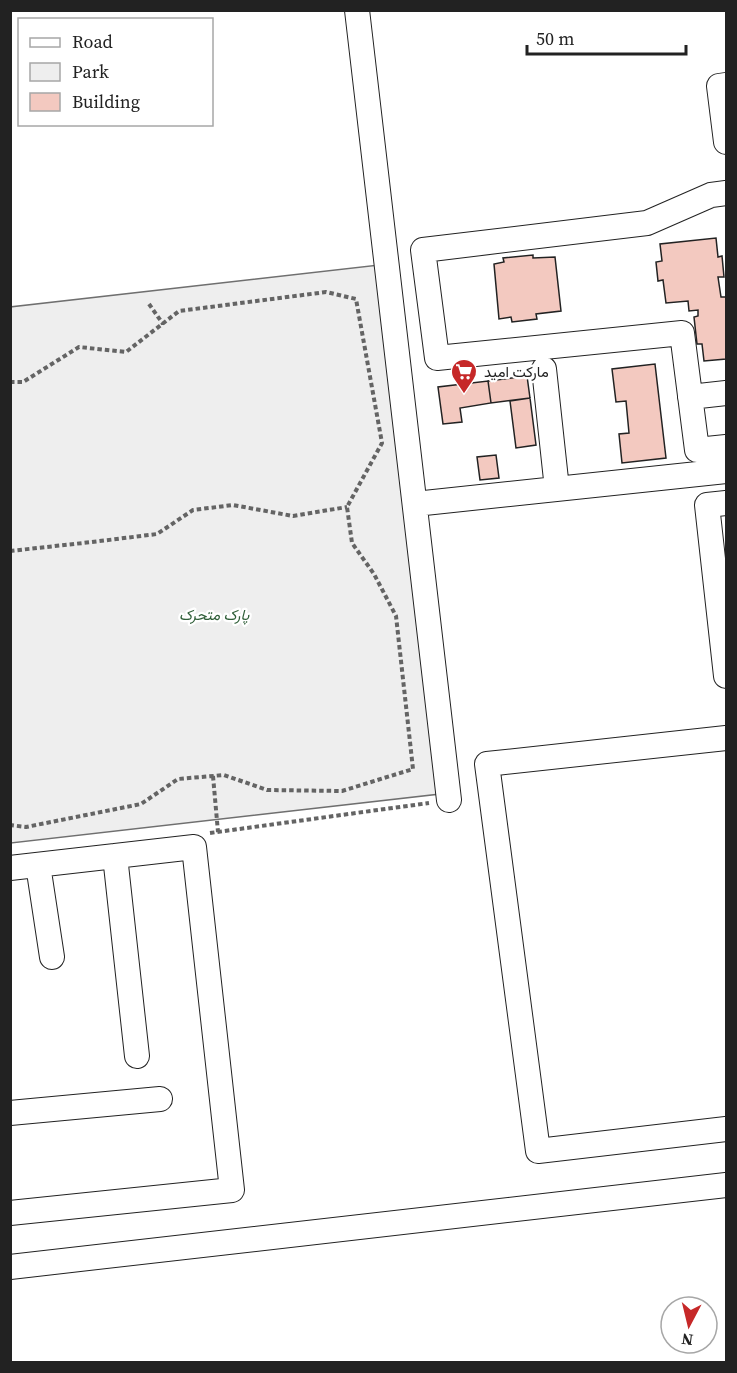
<svg xmlns="http://www.w3.org/2000/svg" width="737" height="1373" font-family="'Source Serif 4',Vazirmatn,serif">
<rect width="100%" height="100%" fill="#fff"/>
<path fill="#eee" stroke="#6f6f6f" stroke-width="1.5" d="M379 265 440 794 11 843 10 307Z"/>
<path fill="#f3c9c0" stroke="#222" stroke-width="1.5" d="M716 238 718 257 722 256 724 277H718L721 297H726V359L704 361 702 344H697L694 317 698 316V310L689 311 688 301 666 303 663 280 658 281 656 262 662 261 660 244Z
M533 255V258L555 257 561 311 536 314 537 319 512 322 511 317 499 319 494 264 504 262 503 258Z
M655 364 666 458 622 463 619 434 629 433 626 401 616 402 612 369Z
M527 376 530 398 491 403 488 381Z
M488 381 491 403 460 408 462 422 443 424 438 387Z
M530 398 536 445 516 448 510 401Z
M496 455 499 478 480 480 477 457Z"/>
<g fill="none" stroke-linecap="round" stroke-linejoin="round">
<defs>
<path id="minor" d="M357 10 449 800
M726 85 719 86 726 142
M726 193 711 195 647 223 423 250 437 358 682 333 697 450 726 447
M544 369 557 489
M690 397 726 393
M726 503 707 505 726 676
M415 504 726 471
M726 738 487 764 538 1151 726 1129
M115 856 137 1056
M38 865 52 957
M10 868 194 847 232 1190 10 1213
M10 1113 160 1099
M10 1267 726 1185"/>
</defs>
<use href="#minor" stroke="#222" stroke-width="26"/>
<path stroke="#646464" stroke-width="4" stroke-dasharray="4.5 3" stroke-linecap="butt" d="M149 304 163 324
M10 382H23L79 347 126 352 179 311 326 292 356 299 382 443 347 507 352 543 374 574 396 616 413 769 342 791 267 790 224 775 178 779 141 804 26 827 10 825
M10 551 92 542 157 534 193 510 233 505 293 516 347 507
M213 776 218 832
M210 833 429 803"/>
<use href="#minor" stroke="#fff" stroke-width="24"/>
</g>
<defs>
<symbol id="supermarket-pin" viewBox="-11 -11 22 30"><path d="M0 17L-7.5 6A9.5 9.5 0 1 1 7.5 6Z" fill="#c62828" stroke="#fff"/><path d="M-6-5.5h2.5l.6 2H6L4.5 2H-2.5L-4.4-4H-6ZM-1.5 3.2a1.3 1.3 0 1 0 .1 0ZM3 3.2a1.3 1.3 0 1 0 .1 0Z" fill="#fff"/></symbol>
</defs>
<g fill-rule="evenodd">
<use href="#supermarket-pin" x="449" y="357" width="30" height="40"/>
</g>
<g text-anchor="middle" stroke-width="4.5" stroke-linejoin="round" paint-order="stroke">
<g font-size="15" fill="#222" stroke="#fff" text-anchor="start">
<text x="484" y="377">مارکت امید</text>
</g>
<g font-size="15" font-style="italic" fill="#2f5e38" stroke="#fff">
<text x="214" y="620">پارک متحرک</text>
</g>
</g>
<rect width="737" height="1373" fill="none" stroke="#222222" stroke-width="24"/>
<rect x="18" y="18" width="195" height="108" fill="#ffffff" stroke="#a7a7a7" stroke-width="1.5"/>
<rect x="30" y="38" width="30" height="9" fill="#ffffff" stroke="#a7a7a7" stroke-width="1.5"/>
<text x="72" y="48" font-size="18" fill="#222222">Road</text>
<rect x="30" y="63" width="30" height="18" fill="#eeeeee" stroke="#a7a7a7" stroke-width="1.5"/>
<text x="72" y="78" font-size="18" fill="#222222">Park</text>
<rect x="30" y="93" width="30" height="18" fill="#f3c9c0" stroke="#a7a7a7" stroke-width="1.5"/>
<text x="72" y="108" font-size="18" fill="#222222">Building</text>
<g transform="translate(689 1325) rotate(187)"><circle r="28" fill="#ffffff" stroke="#a7a7a7" stroke-width="1.5"/>
<path d="M0-4.5L10 22L0 15L-10 22Z" fill="#c62828"/>
<text y="-9" font-size="16" font-weight="bold" text-anchor="middle" fill="#222222">N</text>
</g>
<path d="M527 45v9h159v-9" fill="none" stroke="#222222" stroke-width="3"/>
<text x="536" y="45" font-size="18" fill="#222222" stroke="#ffffff" stroke-width="4.5" paint-order="stroke">50 m</text>
</svg>
